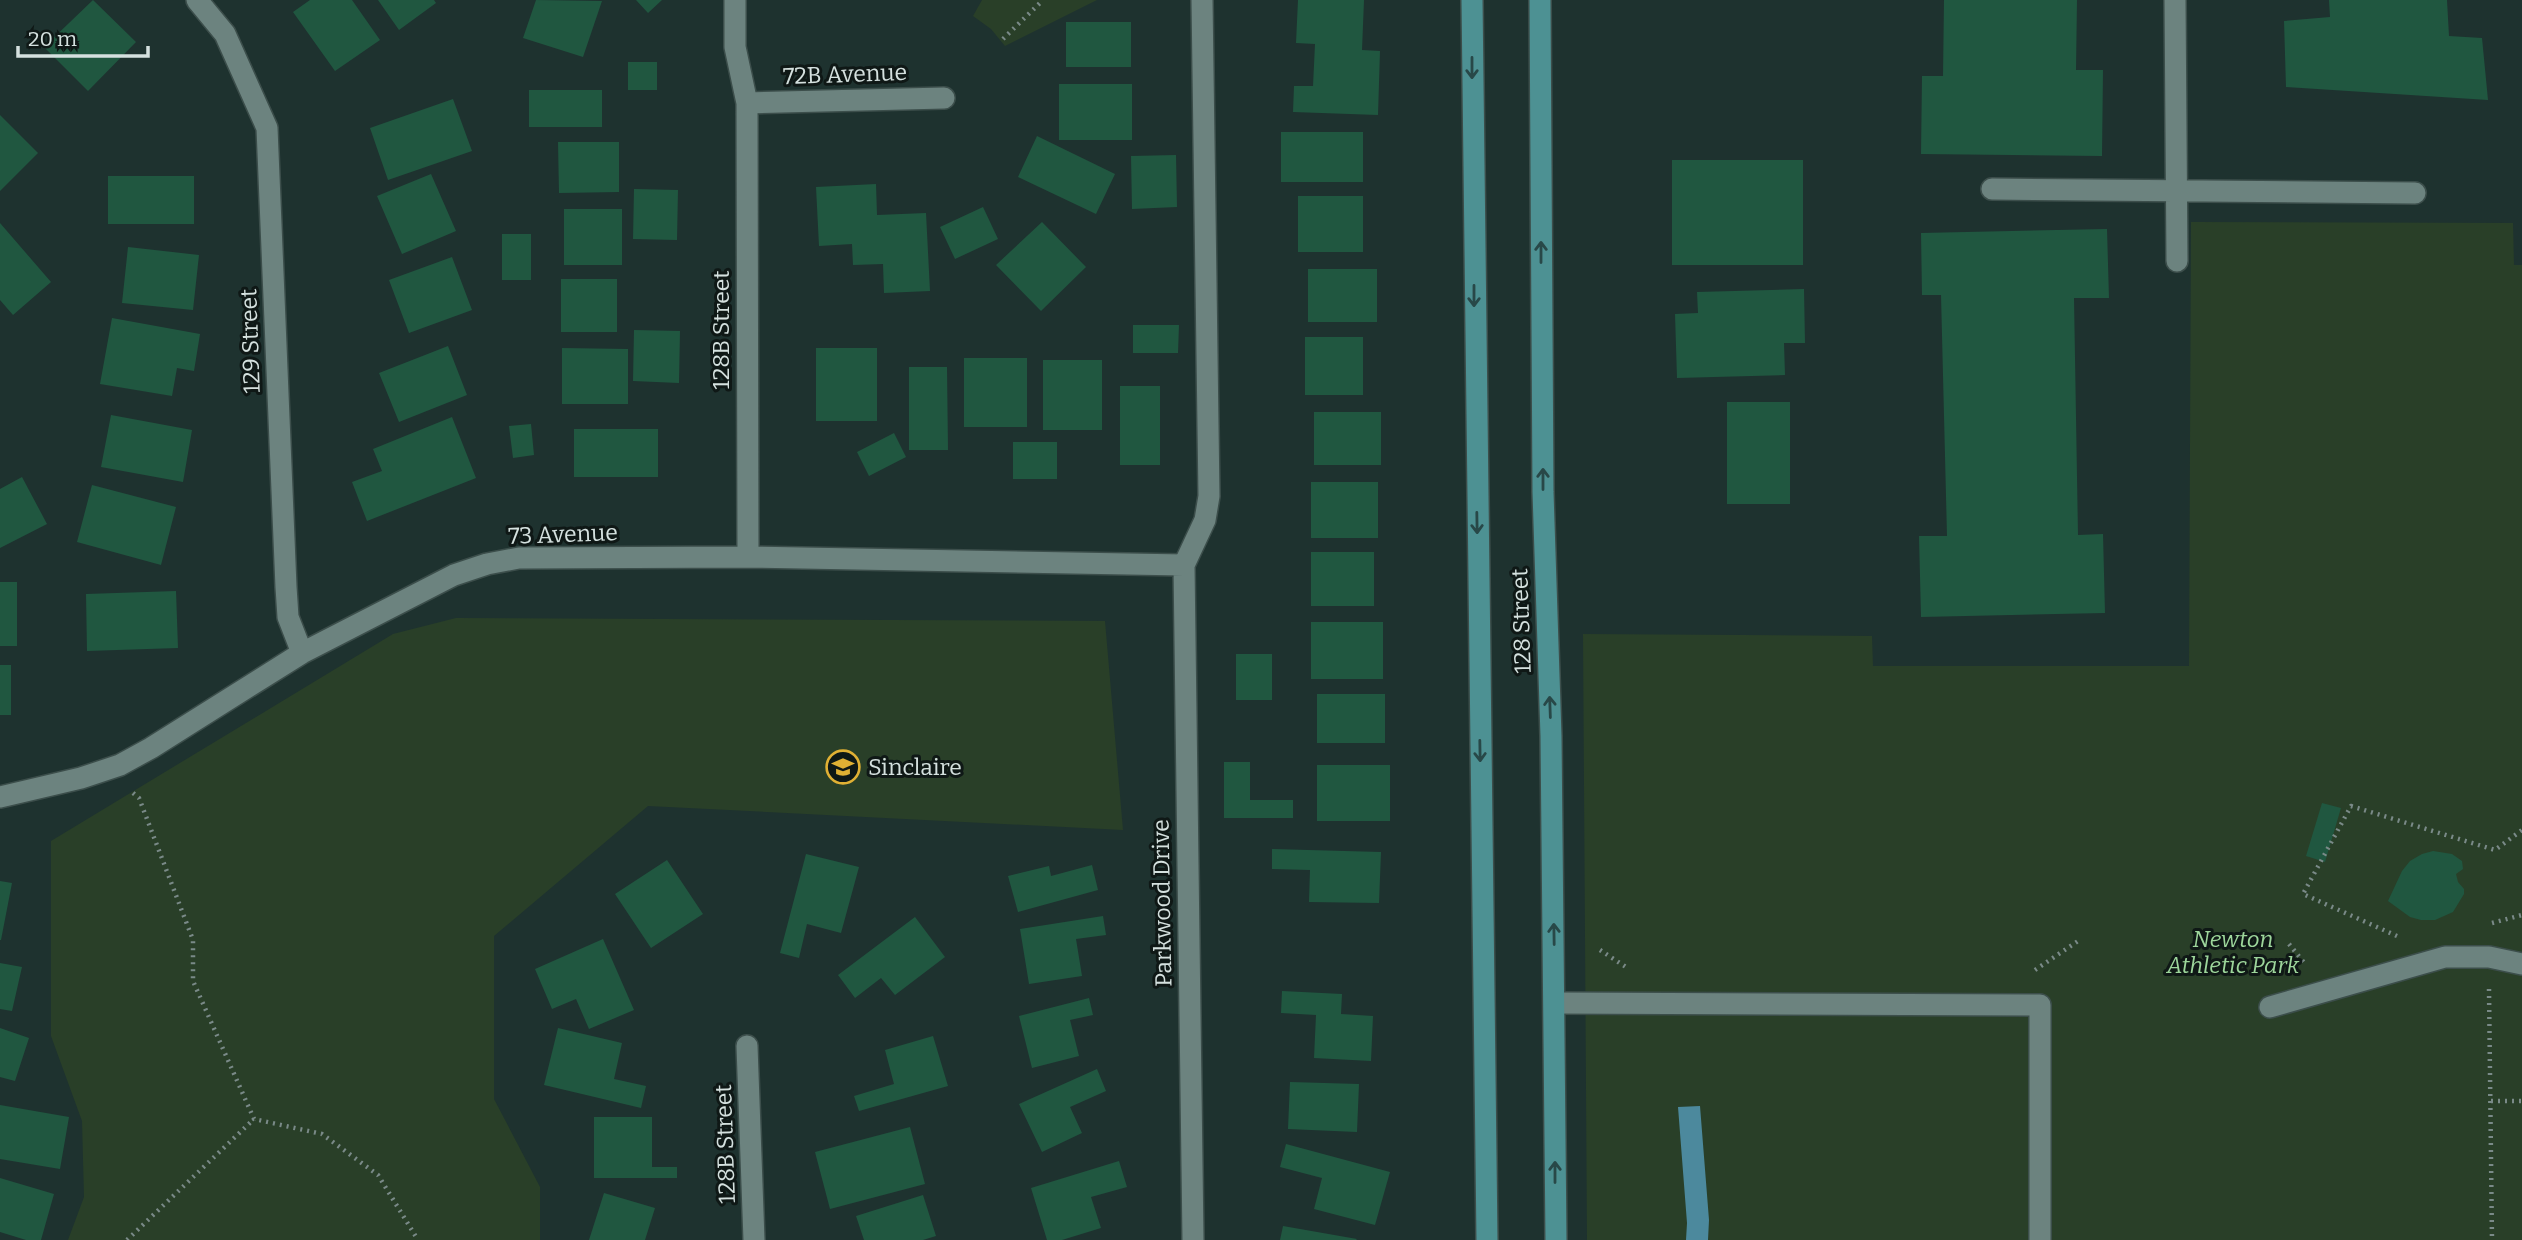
<svg xmlns="http://www.w3.org/2000/svg" width="2522" height="1240" font-family="Bitter,serif">
<rect width="100%" height="100%" fill="#1e322f"/>
<path fill="#293f28" d="M982 0H1097L1005 46 991 29 973 16Z
M2191 222 2513 223 2514 265H2522V1240H1587L1583 634 1872 636 1873 666H2189Z
M456 618 1105 621 1123 830 648 806 494 936V1099L540 1187V1240H68L84 1197 82 1121 51 1036V841L393 634Z"/>
<path fill="#4c899d" d="M1700 1106 1709 1220 1708 1240H1686L1687 1223 1678 1107Z"/>
<path fill="#205740" d="M93 0 136 42 88 91 44 47Z
M310 0H352L380 40 335 71 293 12Z
M378 0H434L436 3 399 30Z
M536 0 602 1 583 57 523 38Z
M636 0H662L648 13Z
M1298 0H1364L1362 50 1380 51 1378 115 1293 112 1294 86H1313L1315 44 1296 43Z
M1944 0H2077L2076 70H2103L2102 156 1921 154 1922 76H1943Z
M2329 0H2447L2449 36 2482 38 2488 100 2286 87 2284 21 2330 17Z
M1066 22H1131V67H1066Z
M628 62H657V90H628Z
M1059 84H1132V140H1059Z
M529 90H602V127H529Z
M453 99 472 151 388 180 370 128Z
M0 115 38 153 0 191Z
M1281 132H1363V182H1281Z
M1037 136 1115 174 1096 214 1018 177Z
M558 142H619V192L559 193Z
M1176 155 1177 207 1132 209 1131 156Z
M1672 160H1803V265H1672Z
M431 174 456 231 402 254 377 196Z
M108 176H194V224H108Z
M876 184 877 215 926 213 930 291 884 293 883 264 853 265 852 244 819 246 816 187Z
M634 189 678 190 677 240 633 239Z
M1298 196H1363V252H1298Z
M983 207 998 239 955 259 940 227Z
M564 209H622V265H564Z
M1042 222 1086 267 1041 311 996 265Z
M0 223 51 282 13 315 0 300Z
M2107 229 2109 298H2074L2078 535 2103 534 2105 613 1921 617 1919 536H1947L1941 295H1922L1921 233Z
M502 234H531V280H502Z
M128 247 199 255 193 310 122 303Z
M452 257 472 310 409 333 389 280Z
M1308 269H1377V322H1308Z
M561 279H617V332H561Z
M1804 289 1805 343H1784L1785 375 1677 378 1675 314 1698 313 1697 292Z
M112 318 200 334 194 371 177 368 172 396 100 384Z
M1133 325H1179L1178 353H1133Z
M634 330 680 331 679 383 633 381Z
M1305 337H1363V395H1305Z
M448 346 467 395 399 422 379 373Z
M562 348 628 349V404H562Z
M816 348H877V421H816Z
M964 358H1027V427H964Z
M1043 360H1102V430H1043Z
M909 367H947L948 450H909Z
M1120 386H1160V465H1120Z
M1727 402H1790V504H1727Z
M1314 412H1381V465H1314Z
M111 415 192 430 183 482 101 467Z
M452 417 476 478 367 521 352 482 382 471 373 449Z
M531 424 534 455 513 458 509 426Z
M574 429H658V477H574Z
M894 433 906 457 869 476 857 452Z
M1013 442H1057V479H1013Z
M22 477 47 524 0 548V489Z
M1311 482H1378V538H1311Z
M92 485 176 507 161 565 77 542Z
M1311 552H1374V606H1311Z
M0 582H17V646H0Z
M176 591 178 648 87 651 86 594Z
M1311 622H1383V679H1311Z
M1236 654H1272V700H1236Z
M0 665H11V715H0Z
M1317 694H1385V743H1317Z
M1224 762H1250V800H1293V818H1224Z
M1317 765H1390V821H1317Z
M2322 803 2341 808 2325 862 2306 856Z
M1272 849 1381 852 1379 903 1309 902 1310 870 1272 869Z
M2433 851 2452 854 2462 861 2463 869 2456 874 2458 882 2464 889V894L2453 912 2435 920H2421L2410 917 2388 901 2402 871 2410 861 2422 854Z
M806 854 859 867 841 933 807 924 799 958 780 953Z
M667 860 703 914 651 948 615 894Z
M1092 865 1098 890 1018 912 1008 876 1049 866 1051 876Z
M0 881 12 883 1 940H0Z
M1103 916 1106 935 1076 939 1082 976 1029 984 1020 929Z
M915 917 945 957 895 995 881 978 855 998 838 975Z
M603 939 634 1010 589 1029 576 999 552 1009 535 969Z
M0 963 22 967 12 1011 0 1009Z
M1282 991 1342 994 1341 1014 1373 1016 1371 1061 1314 1058 1316 1015 1281 1013Z
M1089 998 1093 1015 1070 1020 1079 1056 1032 1068 1019 1016Z
M0 1028 29 1038 15 1081 0 1077Z
M558 1028 622 1043 614 1079 646 1086 641 1108 544 1085Z
M933 1036 948 1086 859 1111 854 1096 894 1084 885 1050Z
M1097 1069 1106 1091 1070 1107 1082 1133 1042 1152 1019 1104Z
M1290 1082 1359 1084 1357 1132 1288 1129Z
M0 1105 69 1117 60 1169 0 1159Z
M594 1117H652V1167H677V1178H594Z
M910 1127 925 1184 830 1209 815 1152Z
M1286 1144 1390 1172 1375 1225 1314 1209 1322 1178 1280 1167Z
M1119 1161 1127 1187 1091 1197 1101 1228 1062 1240H1047L1031 1188Z
M0 1178 54 1194 41 1240H26L0 1232Z
M604 1193 655 1208 645 1240H589Z
M923 1195 936 1236 923 1240H864L856 1216Z
M1283 1226 1357 1239 1356 1240H1280Z"/>
<g fill="none" stroke-linecap="round" stroke-linejoin="round">
<defs>
<path id="minor" d="M197 0 225 34 267 128 286 587 288 617 302 653
M735 0V47L747 103 748 557
M2175 0 2177 261
M747 103 944 98
M1992 189 2415 193
M0 797 81 778 120 765 151 748 302 653 454 575 487 564 519 558 748 557 1184 565
M1555 1003 2040 1005V1240
M2270 1007 2445 957H2489L2522 964
M747 1046 754 1240
M1193 1240 1184 565 1205 520 1209 496 1202 0"/>
<path id="major" d="M1472 0 1487 1240
M1540 0 1543 492 1551 736 1556 1240"/>
</defs>
<use href="#minor" stroke="#3c4e4b" stroke-width="24"/>
<use href="#major" stroke="#3c4e4b" stroke-width="24"/>
<path stroke="#7a8a88" stroke-width="4.5" stroke-dasharray="2 5" stroke-linecap="butt" d="M1003 39 1043 0
M133 793 139 798 193 940V981L254 1119 322 1134 378 1175 418 1240
M2492 923 2522 915
M2397 936 2303 894 2351 806 2495 850 2522 830
M2289 944 2306 965
M1600 950 1629 969
M2035 970 2081 939
M2489 989 2492 1240
M2491 1101H2522
M127 1240 254 1119"/>
<use href="#minor" stroke="#6c837f" stroke-width="21"/>
<use href="#major" stroke="#4d9193" stroke-width="21"/>
</g>
<defs><path id="oneway-shaft" d="M-6 0H5M1.5-3L5.5 0L1.5 3" fill="none" stroke-width="1.6" stroke-linecap="round" stroke-linejoin="round" transform="scale(1.75)"/></defs>
<g stroke="#284848">
<use href="#oneway-shaft" transform="translate(1472 68) rotate(90)"/>
<use href="#oneway-shaft" transform="translate(1541 252) rotate(-90)"/>
<use href="#oneway-shaft" transform="translate(1474 296) rotate(90)"/>
<use href="#oneway-shaft" transform="translate(1543 479) rotate(-90)"/>
<use href="#oneway-shaft" transform="translate(1477 523) rotate(89)"/>
<use href="#oneway-shaft" transform="translate(1550 707) rotate(-92)"/>
<use href="#oneway-shaft" transform="translate(1480 751) rotate(89)"/>
<use href="#oneway-shaft" transform="translate(1554 934) rotate(-91)"/>
<use href="#oneway-shaft" transform="translate(1555 1172) rotate(-90)"/>
</g>
<defs>
<symbol id="school-ring" viewBox="-11 -11 22 22"><circle r="9.5" fill="#0f1816" stroke="#e0b034" stroke-width="1.5"/><path d="M0-5L7-2L0 1L-7-2ZM-4 1L0 2.5L4 1V4Q0 6-4 4Z" fill="#e0b034"/></symbol>
</defs>
<g fill-rule="evenodd">
<use href="#school-ring" x="824" y="748" width="38" height="38"/>
</g>
<g text-anchor="middle" stroke-width="6" stroke-linejoin="round" paint-order="stroke">
<g font-size="23" fill="#d5e1df" stroke="#0f1816">
<text transform="translate(845 74) rotate(-2)" y="8">72B Avenue</text>
<text transform="translate(721 330) rotate(-90)" y="8">128B Street</text>
<text transform="translate(250 341) rotate(-92)" y="8">129 Street</text>
<text transform="translate(563 534) rotate(-2)" y="8">73 Avenue</text>
<text transform="translate(1521 621) rotate(-92)" y="8">128 Street</text>
<text transform="translate(1162 903) rotate(-91)" y="8">Parkwood Drive</text>
<text transform="translate(725 1144) rotate(-92)" y="8">128B Street</text>
</g>
<g font-size="23" fill="#d5e1df" stroke="#0f1816" text-anchor="start">
<text x="868" y="775">Sinclaire</text>
</g>
<g font-size="23" font-style="italic" fill="#9dd69b" stroke="#0f1816">
<text x="2233" y="947">Newton<tspan x="2233" dy="26">Athletic Park</tspan></text>
</g>
</g>
<path d="M18 46v10h130v-10" fill="none" stroke="#d5e1df" stroke-width="3.5"/>
<text x="28" y="46" font-size="21" fill="#d5e1df" stroke="#0f1816" stroke-width="5" paint-order="stroke">20 m</text>
</svg>
